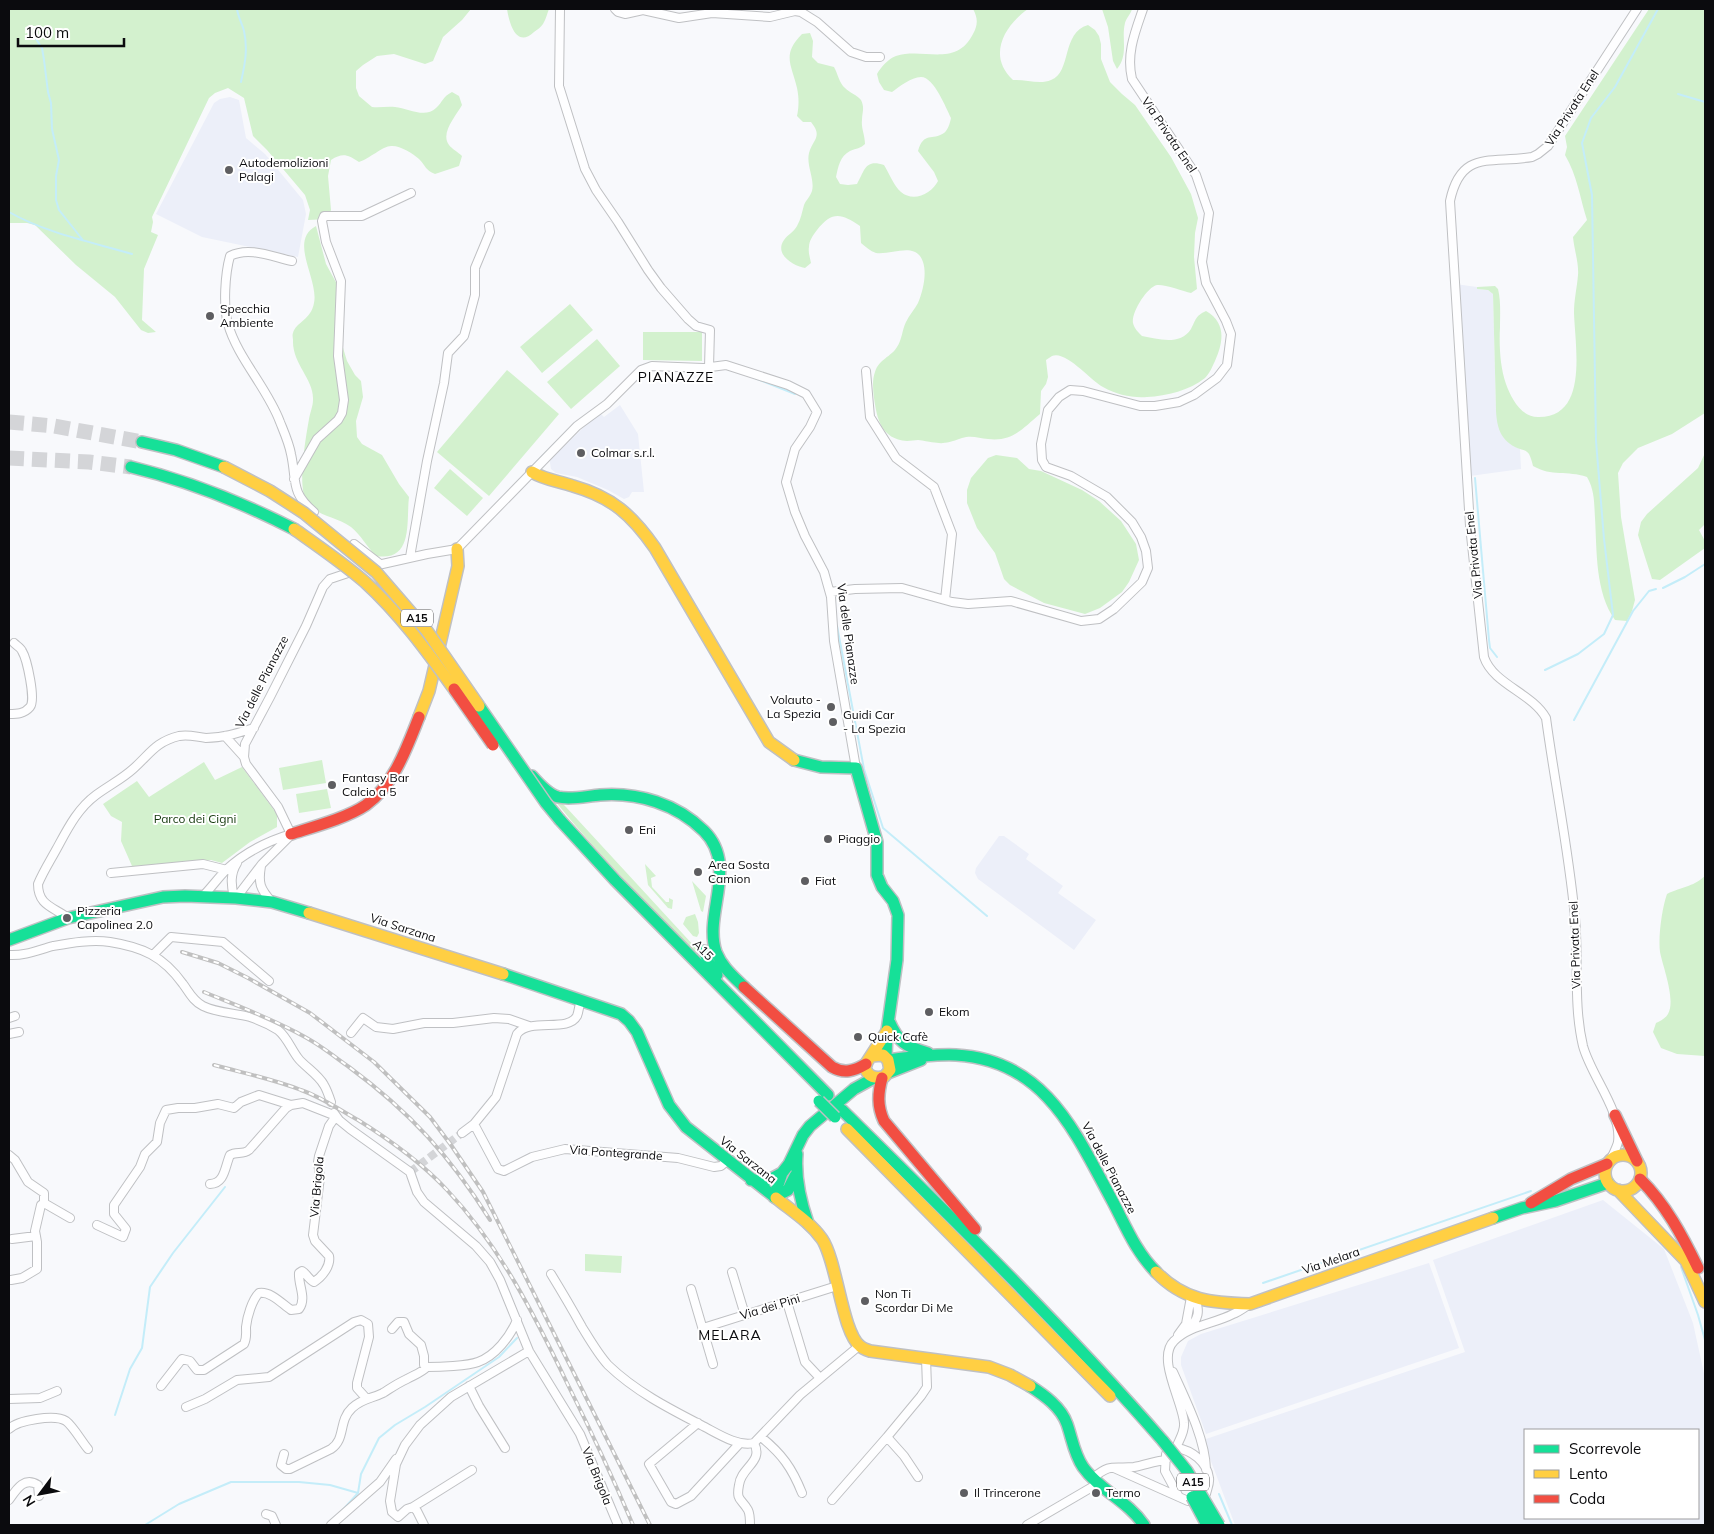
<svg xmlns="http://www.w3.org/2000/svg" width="1714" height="1534" font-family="Mulish,sans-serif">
<rect width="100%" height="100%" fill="#f8f9fc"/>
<path fill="#eceff9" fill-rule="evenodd" d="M230 97 239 100 246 138 265 154 303 200 306 214 298 257 202 237 156 214 214 103 220 99Z
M1455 284 1477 287V289L1488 290 1493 294 1496 411 1514 446 1520 449 1521 469 1470 476Z
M620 405 638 434 644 492H632L629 497 624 499 608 490 577 477 556 473 551 469 550 463V460L589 422 601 414 604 417Z
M999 836H1004L1029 854 1026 859 1063 886 1058 893 1096 920 1074 950 978 879 975 873 976 868Z
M1603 1200 1664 1249 1693 1323 1705 1378V1525H1235L1203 1440 1465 1352 1433 1260ZM1525 1430H1698V1518H1525Z
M1429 1263 1459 1348 1206 1434 1181 1365V1357L1188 1341 1201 1334Z"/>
<path fill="#d3f1ce" d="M9 9H471L462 20 443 37 433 61 425 64 394 54 377 56 363 65 356 71V88L359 96 372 107C380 108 387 106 395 107 408 108 425 119 436 108 443 102 442 97 452 92L459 96 462 105C456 116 440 133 449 145 452 149 458 152 462 156L459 166 435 174C425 170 426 166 419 159 413 153 399 145 391 146 383 146 369 159 359 162 348 155 343 152 331 160L328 176 331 210 328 219 308 220 310 210 305 195 267 150 253 136 244 98 228 88 215 93 209 98 152 217 153 222 151 232 158 235 144 269 142 320 156 332 148 333 141 330 115 297 76 265 35 225 27 223H9Z
M507 9H549C547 14 546 19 543 24 541 27 537 30 534 32 516 49 509 22 507 9Z
M973 9H1028C1004 26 987 56 1013 80 1025 79 1040 85 1051 80 1072 72 1061 33 1088 25L1095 30 1099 36 1101 44V59L1110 82 1122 94 1135 105 1171 157 1191 194 1198 218 1195 233 1194 257 1197 289 1191 293C1183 291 1164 284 1157 285 1147 287 1131 313 1133 323 1134 328 1138 332 1142 336 1158 339 1180 346 1191 329 1196 320 1195 316 1206 311 1227 323 1223 343 1215 361 1212 367 1210 373 1205 378 1190 390 1167 396 1147 397 1132 398 1117 395 1103 387 1091 381 1066 350 1052 356 1050 357 1048 359 1046 360L1048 377 1046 384 1041 391 1040 414C1023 428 1013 442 988 439 979 438 971 435 962 438 940 446 941 443 918 440 915 440 911 441 907 441 881 439 877 419 874 398 873 389 872 380 875 372 879 359 891 357 897 347 902 340 902 330 906 322 909 315 915 309 918 303 923 291 927 274 923 262 916 241 893 255 876 253 870 251 866 247 861 243L860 226C841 213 832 211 817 230 813 235 809 241 809 247 808 252 810 258 811 263L805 268C793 266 774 254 784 240 787 235 794 232 797 226 801 219 802 212 804 205 806 200 810 197 812 191 815 179 806 165 809 153 813 139 823 137 811 122H803L797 116C799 107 799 97 797 88 792 65 781 55 802 34L810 33 813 41 812 57 818 63 834 67C838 74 839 83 845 88 850 93 857 95 861 100 865 108 862 112 862 120 861 128 865 135 865 144 860 149 857 148 850 151 840 156 838 167 836 177L840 184 848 185 857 184C865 170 865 159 884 165 889 173 894 186 901 192 914 203 932 193 938 181L934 172 918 151C924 131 932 141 944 133 948 130 950 123 951 118 946 108 934 77 921 77 911 77 899 87 892 92L884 90 879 82 877 74C881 67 888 59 896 56 923 47 956 68 973 34 978 25 978 18 973 9Z
M1102 9H1132C1131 14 1126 18 1125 23 1121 39 1129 54 1117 69L1113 61 1108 27Z
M1649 9H1705V413L1672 434 1638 448 1623 463 1618 473 1621 517 1635 600 1632 611 1627 621 1615 620C1595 592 1597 551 1595 518 1594 503 1595 491 1587 477 1567 470 1552 477 1533 466 1532 462 1531 458 1529 454 1526 449 1520 450 1515 447 1500 439 1497 427 1496 411L1493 294 1488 290 1477 289V287L1495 286 1498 289C1501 301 1500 315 1500 327 1499 345 1500 367 1506 384 1511 398 1521 417 1538 417 1589 418 1575 346 1574 313 1574 299 1577 288 1578 275 1579 263 1574 249 1573 237L1587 220C1580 198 1577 175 1565 155L1567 147 1565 136Z
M316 226 326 264 338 286 341 341 347 361 355 375 361 381 363 397 356 421 357 437 362 444 382 455 399 484 409 497C406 521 414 562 376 556 367 547 361 535 351 527 335 515 315 518 305 497 298 482 306 436 309 419 310 413 313 406 313 400 314 379 292 364 293 340 293 338 292 335 293 333 296 322 311 320 314 303 319 279 288 241 316 226Z
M570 304 593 330 542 373 520 347Z
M643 332H702V361L643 360Z
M597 339 620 366 571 409 547 382Z
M507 370 559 414 489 496 437 452Z
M1705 453V524L1699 530 1705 541V548L1660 580 1652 579 1638 535 1641 522 1647 514 1698 468Z
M996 455 1017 458 1029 469 1041 471 1082 490 1099 501 1121 521 1136 544 1139 560 1129 582 1122 592 1100 608 1085 614 1044 603 1010 585 1004 579 995 553 977 528 967 503V490L971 478 988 458Z
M450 469 483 498 467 516 434 488Z
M322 760 326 783 283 790 279 768Z
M204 762 215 780 242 767 277 814V827L250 842 222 863 211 860 157 865 132 866 121 841 122 822 111 816 103 804 137 781 149 797Z
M327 789 331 808 299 813 296 794Z
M555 801 561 802 566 807 695 947 703 957 701 959C651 907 600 857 555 801Z
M645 864 656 876 651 878 652 887 666 902H669V898L673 900 672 909 668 908 648 885Z
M1705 876V1056L1677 1054 1661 1048 1653 1032 1656 1023C1660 1021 1665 1019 1668 1014 1676 1000 1663 967 1660 952 1658 937 1662 908 1667 894 1683 886 1691 888 1705 876Z
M692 881 706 896 703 912 701 911Z
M695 914 698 922 699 933 697 937 693 936 683 924 686 917Z
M585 1254 622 1256 621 1273 585 1271Z"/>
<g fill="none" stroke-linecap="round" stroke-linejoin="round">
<path stroke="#c4edf9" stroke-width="2" d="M237 9C238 17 242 23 244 31 248 49 245 64 241 82
M36 39 42 48 44 60 48 92 51 103 52 129 59 160 56 176V200L59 210 82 239
M1678 94 1705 102
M9 212C46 233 91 242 132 254
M755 378 795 394
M532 467 569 429
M1475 478 1489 640 1490 648 1497 657
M1663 588 1685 577 1705 564
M837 626 864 769 883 828 987 916
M1545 670 1578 654 1604 634 1613 615 1604 539 1596 441 1592 195 1582 143 1591 118 1615 87 1658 9
M1574 720 1633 611 1649 591 1656 589
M1681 1267 1698 1315 1705 1340
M1263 1283 1531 1191
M115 1415 130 1369 142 1348 150 1287 173 1253 225 1187
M1219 1494 1232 1525
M340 1513 358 1493 361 1474 379 1438 395 1425 425 1407 499 1357 517 1338
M145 1525 179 1504 231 1482H299L330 1485 358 1493"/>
<path stroke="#d4d5d8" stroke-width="8" stroke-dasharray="8 4" stroke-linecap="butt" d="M410 1172 462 1133"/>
<path stroke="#d4d5d8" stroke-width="15" stroke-dasharray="15 8" stroke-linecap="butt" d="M9 422 54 426 142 442
M9 458 89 462 131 467"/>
<defs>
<path id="street" d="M560 9 559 86 585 169 596 190 618 222 648 270 661 288 688 319 696 326 710 330 709 367
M615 9 618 12 625 14 643 10 679 18 712 13 770 17 795 11 801 12 817 22 851 52 866 57H880
M292 261C273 257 249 246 230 256 225 274 223 306 228 324 237 357 268 389 280 422 284 432 289 443 291 454 297 481 290 492 314 512
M866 371 870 417 896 458 934 487 952 534 945 600
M294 479 317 439 338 420 342 413 344 400 338 356 341 281 326 242 322 221 324 216H362L411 193
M354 544 380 564
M410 557 427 461 444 383 448 353 464 336 466 329 475 295V268L490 232 489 226
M369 567 427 554 457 549 577 426 607 404 641 370 652 366 703 368 726 365 788 385 806 394 817 412 810 427 795 449 786 482 795 512 805 536 824 572 831 597 834 641 856 768
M830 592 855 589 902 588 952 602 968 604 1011 601 1081 621 1099 619 1114 609 1142 582 1148 568 1146 551 1141 537 1132 522 1107 497 1071 476 1046 467 1042 460 1041 444 1048 410 1059 397 1070 390 1083 391 1140 406H1155L1179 402 1194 395 1217 378 1227 365 1231 334 1226 321 1206 283 1202 262 1209 213 1196 175 1132 79C1126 54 1135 32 1143 9
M9 714C17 714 24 714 30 707 36 700 27 659 22 651 21 648 16 645 14 643
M225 736 244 757
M291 834 278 807 246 764 244 757 245 744 270 697 306 626 323 587 330 579 351 572
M261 866C258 883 260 889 272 902
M111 873 203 864 227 870
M203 896C211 888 218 878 226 870 244 853 268 841 291 834
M234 897C231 885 230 874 237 863
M236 898 262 864 290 836
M68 918C54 907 38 906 38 884 43 872 50 861 56 850 67 830 77 809 96 795 108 786 122 779 133 769 150 754 155 742 179 736 189 734 196 737 206 738 223 738 238 733 254 728
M9 955C25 956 38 950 53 946 70 943 92 939 110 942 142 947 163 956 183 984 189 992 193 1001 203 1006 217 1013 235 1013 250 1017 259 1020 270 1025 278 1030 287 1037 291 1049 298 1058 305 1067 318 1074 324 1085 327 1090 329 1096 331 1102
M153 955 171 937 223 942 269 981
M9 1018 15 1016
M351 1033 363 1018 376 1027 393 1029 424 1023H453L494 1018 509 1019 529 1026
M9 1034 19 1032
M334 1113 339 1120 350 1129 410 1172 417 1192 424 1202 476 1246 490 1262 500 1280 529 1351 580 1434 618 1525
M474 1124 498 1169 504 1171 532 1157 565 1149 678 1158 714 1167 721 1166 727 1161
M462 1133 474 1124 496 1097 517 1034C530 1017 568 1033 577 1016 579 1011 579 1005 581 1000
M9 1155 15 1160 28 1182 44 1193V1203L70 1218
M1611 1159C1613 1154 1617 1147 1618 1142 1622 1111 1591 1076 1583 1046 1573 1004 1579 960 1575 918 1569 851 1555 785 1546 718 1532 693 1493 684 1484 657L1470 526 1450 201C1461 149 1491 164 1532 157L1538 154 1548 146 1637 9
M97 1225 123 1237 126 1229 114 1214V1205L140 1167 145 1154 157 1142 160 1123 166 1110 178 1108H195L218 1104 234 1108 241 1102 259 1095 291 1105
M12 1239 36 1236
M732 1272 745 1315
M551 1274C562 1292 572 1309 582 1327 590 1340 598 1354 608 1365 635 1391 668 1408 701 1425 717 1433 737 1447 754 1443 764 1462 741 1467 739 1485 736 1501 741 1498 748 1510 750 1514 750 1520 750 1525
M11 1280 22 1278 37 1269V1242L35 1231 41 1205 44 1203
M691 1289 713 1364
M787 1302 805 1362 820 1378
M703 1328 837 1286
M392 1329 398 1322H404L409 1334 421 1345 424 1356V1365L427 1367
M1188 1329C1199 1319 1200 1311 1195 1298
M1178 1335 1186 1324 1191 1297
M1173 1372C1186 1401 1205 1438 1206 1469
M161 1386 182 1359 190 1361 197 1370H204L244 1344C247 1338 246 1334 246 1327 247 1317 252 1300 259 1293 271 1291 282 1304 291 1310L299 1309C307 1298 298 1285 299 1273L302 1271C307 1274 309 1280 314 1282 322 1277 331 1266 329 1256L315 1241 313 1235 320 1177 318 1162 319 1156 329 1126 336 1116 303 1103 291 1105 286 1108 249 1150C243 1155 236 1151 230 1155 225 1166 225 1184 210 1184
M469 1386 479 1406 505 1448
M9 1399 40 1398 57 1391
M186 1407 205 1399 237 1380 269 1377 354 1322 361 1320 368 1324 369 1337 357 1383V1388L366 1398
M698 1423 649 1464 671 1502 676 1504 691 1496 740 1443
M9 1429C18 1420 55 1414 66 1421 73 1426 82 1442 88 1449
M761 1437C782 1454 792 1468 802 1493
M887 1437 904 1456 918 1477
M754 1443 800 1395 859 1346
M1176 1448C1179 1440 1185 1432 1184 1423 1183 1402 1156 1358 1174 1341 1190 1325 1214 1324 1233 1314 1239 1312 1245 1307 1250 1304
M1176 1448C1192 1450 1207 1462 1209 1478 1210 1483 1207 1489 1206 1494L1188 1501 1179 1497 1165 1471 1166 1454Z
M284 1454 281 1465 286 1469H290L331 1449C346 1439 338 1421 352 1408 363 1398 371 1399 383 1393 391 1388 398 1383 407 1379 414 1375 421 1373 427 1367 439 1367 468 1366 478 1362 495 1356 510 1337 517 1320
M1114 1468 1179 1497
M1093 1478C1111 1463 1113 1469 1134 1467 1145 1465 1155 1461 1166 1460
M9 1500C16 1490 24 1476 38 1485L39 1496
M832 1500 887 1437 921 1396 927 1387 926 1358
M413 1507 472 1470
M266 1514 272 1516 276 1525
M331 1525 380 1482 396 1459
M424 1525 417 1511 413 1507 407 1509 398 1517 392 1512 390 1501 396 1464 405 1445 420 1425 451 1397 529 1351
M1027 1525 1099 1483"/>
<path id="fast" d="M142 442 176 450 224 467
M131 467C189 481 241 502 294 529
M794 760 821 767 856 768 877 842V875L882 887 893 901 898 915 897 960 887 1031 886 1057
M532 776C539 784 548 794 558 797 571 800 587 796 600 795 638 792 677 804 704 831 739 866 703 914 716 952 722 967 733 976 744 987
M560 820 615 880 828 1095
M9 940 68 918 163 897 185 896 236 898 272 902 309 913
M704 951 709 963 717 975
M503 974 621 1014 629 1021 637 1032 669 1105 686 1127 776 1198
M889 1021C898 1042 906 1047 928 1053
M888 1060C911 1057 933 1054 956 1055 1046 1060 1076 1134 1113 1202 1126 1227 1136 1252 1156 1272
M888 1073 921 1060
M842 1110C952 1218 1062 1325 1163 1441
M797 1154C795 1178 800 1200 808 1223
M751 1180H769L782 1173
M774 1197 782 1173 789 1164 803 1135 810 1126 854 1089 874 1078
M774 1197 788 1190 795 1176
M1493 1218 1522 1208 1555 1201 1608 1183
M1030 1386C1044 1395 1061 1407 1067 1424 1072 1438 1074 1454 1083 1467 1099 1490 1128 1501 1144 1525"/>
<path id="slow" d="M532 472C545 480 559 481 573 486 612 497 632 515 655 548L769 742 794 760
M419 717 429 691 458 566 457 549
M309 913 503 974
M872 1056 883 1055 888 1060 890 1070 884 1077C875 1078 869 1078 865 1068L867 1062 887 1031
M847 1129 1110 1396
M1605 1173a18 18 0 1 1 36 0a18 18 0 1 1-36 0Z
M1618 1190 1686 1261 1705 1302
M776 1198C792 1211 810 1222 822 1239 837 1261 842 1332 860 1346 862 1348 867 1350 870 1351L989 1367 1010 1375 1030 1386
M1156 1272C1184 1301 1212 1303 1250 1304L1493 1218"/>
<path id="jam" d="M291 834C313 827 347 818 366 805 394 785 407 747 419 717
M744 987 832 1067C844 1074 854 1071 866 1064
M882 1078C878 1093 877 1106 884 1121L975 1229
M1615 1115 1637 1161
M1640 1179C1666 1205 1682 1235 1698 1268
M1531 1203 1571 1179 1607 1164"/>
</defs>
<use href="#street" stroke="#bfc0c3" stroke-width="10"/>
<use href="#fast" stroke="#bfc0c3" stroke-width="14"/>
<use href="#slow" stroke="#bfc0c3" stroke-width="14"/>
<use href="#jam" stroke="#bfc0c3" stroke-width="14"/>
<use href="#street" stroke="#fefeff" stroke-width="8"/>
<use href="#fast" stroke="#16e098" stroke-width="11"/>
<use href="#slow" stroke="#ffcf43" stroke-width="11"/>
<use href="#jam" stroke="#f24e42" stroke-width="11"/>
<defs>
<path id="rail" d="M182 952 218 963 248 978 310 1013 374 1062 430 1117 451 1145 483 1192 650 1525
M204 992C238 1006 273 1019 305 1037 320 1045 335 1057 349 1067 410 1112 450 1156 490 1220
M214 1065C243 1073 273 1079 301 1090 321 1097 340 1110 358 1120 390 1140 421 1162 447 1190 500 1246 535 1316 568 1385 591 1431 613 1478 633 1525"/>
</defs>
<use href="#rail" stroke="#c0c0c0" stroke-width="4"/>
<use href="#rail" stroke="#fff" stroke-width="2" stroke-dasharray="5.5" stroke-linecap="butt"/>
<defs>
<path id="fast-bridge" d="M479 706 546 803 560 820
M819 1101 835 1117
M1163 1441 1187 1471 1219 1525
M1192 1497 1207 1525"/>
<path id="slow-bridge" d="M224 467 270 491 304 513 376 572 427 631 479 706
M294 529C318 546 343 563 365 582 399 613 427 651 454 689"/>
<path id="jam-bridge" d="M454 689 493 745"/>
</defs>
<use href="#fast-bridge" stroke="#bfc0c3" stroke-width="14" stroke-linecap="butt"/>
<use href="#slow-bridge" stroke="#bfc0c3" stroke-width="14" stroke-linecap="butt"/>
<use href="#jam-bridge" stroke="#bfc0c3" stroke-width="14" stroke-linecap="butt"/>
<use href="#fast-bridge" stroke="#16e098" stroke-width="11"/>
<use href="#slow-bridge" stroke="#ffcf43" stroke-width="11"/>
<use href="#jam-bridge" stroke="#f24e42" stroke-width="11"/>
</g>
<g fill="#5e5e61" stroke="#fff" stroke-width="2">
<circle cx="229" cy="170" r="5"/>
<circle cx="210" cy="316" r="5"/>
<circle cx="581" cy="453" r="5"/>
<circle cx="831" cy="707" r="5"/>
<circle cx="833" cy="722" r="5"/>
<circle cx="332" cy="785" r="5"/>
<circle cx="629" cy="830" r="5"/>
<circle cx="828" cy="839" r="5"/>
<circle cx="698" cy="872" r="5"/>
<circle cx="805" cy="881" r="5"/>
<circle cx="67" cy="918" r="5"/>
<circle cx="929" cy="1012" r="5"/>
<circle cx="858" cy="1037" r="5"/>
<circle cx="865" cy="1301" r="5"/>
<circle cx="964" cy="1493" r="5"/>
<circle cx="1096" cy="1493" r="5"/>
</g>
<g text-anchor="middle" stroke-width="4" stroke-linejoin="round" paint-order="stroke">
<g fill="#fff" stroke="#545456" stroke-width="1">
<rect x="401" y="609.5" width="32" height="17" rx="4"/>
<rect x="1177" y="1473.5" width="32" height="17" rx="4"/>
</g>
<g font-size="11" font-weight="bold" fill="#0b0b0e">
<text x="417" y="622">A15</text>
<text x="1193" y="1486">A15</text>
</g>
<g font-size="12" fill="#0b0b0e" stroke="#fff">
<text transform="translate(1572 108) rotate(-57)" y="4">Via Privata Enel</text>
<text transform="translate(1169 135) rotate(56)" y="4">Via Privata Enel</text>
<text transform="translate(1474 555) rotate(-96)" y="4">Via Privata Enel</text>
<text transform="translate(848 634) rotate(82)" y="4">Via delle Pianazze</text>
<text transform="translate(262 682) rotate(-63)" y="4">Via delle Pianazze</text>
<text transform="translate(403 928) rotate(18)" y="4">Via Sarzana</text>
<text transform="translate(1575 945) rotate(-92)" y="4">Via Privata Enel</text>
<text transform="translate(703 950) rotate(46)" y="4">A15</text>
<text transform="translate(616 1153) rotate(4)" y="4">Via Pontegrande</text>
<text transform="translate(748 1160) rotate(38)" y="4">Via Sarzana</text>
<text transform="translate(1109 1168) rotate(62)" y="4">Via delle Pianazze</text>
<text transform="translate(317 1187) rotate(-85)" y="4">Via Brigola</text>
<text transform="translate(1331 1261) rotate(-19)" y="4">Via Melara</text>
<text transform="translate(770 1307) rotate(-17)" y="4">Via dei Pini</text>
<text transform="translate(597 1476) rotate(68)" y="4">Via Brigola</text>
</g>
<g font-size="12" fill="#0b0b0e" stroke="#fff" text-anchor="start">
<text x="239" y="167">Autodemolizioni<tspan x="239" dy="14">Palagi</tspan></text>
<text x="220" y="313">Specchia<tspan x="220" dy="14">Ambiente</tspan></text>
<text x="591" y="457">Colmar s.r.l.</text>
<text x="821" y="704" text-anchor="end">Volauto -<tspan x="821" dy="14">La Spezia</tspan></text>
<text x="843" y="719">Guidi Car<tspan x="843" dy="14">- La Spezia</tspan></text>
<text x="342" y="782">Fantasy Bar<tspan x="342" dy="14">Calcio a 5</tspan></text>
<text x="639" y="834">Eni</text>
<text x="838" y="843">Piaggio</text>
<text x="708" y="869">Area Sosta<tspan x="708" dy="14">Camion</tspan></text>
<text x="815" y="885">Fiat</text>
<text x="77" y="915">Pizzeria<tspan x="77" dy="14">Capolinea 2.0</tspan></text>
<text x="939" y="1016">Ekom</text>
<text x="868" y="1041">Quick Cafè</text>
<text x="875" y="1298">Non Ti<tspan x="875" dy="14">Scordar Di Me</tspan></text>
<text x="974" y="1497">Il Trincerone</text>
<text x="1106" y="1497">Termo</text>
</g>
<g font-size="12" fill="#13370b" stroke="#fff">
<text x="195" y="823">Parco dei Cigni</text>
</g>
<g font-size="14" letter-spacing="1" fill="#0b0b0e" stroke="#fff">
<text x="676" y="382">PIANAZZE</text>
<text x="730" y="1340">MELARA</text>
</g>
</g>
<rect width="1714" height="1534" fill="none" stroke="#0b0b0e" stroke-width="20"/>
<rect x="1524" y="1429" width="175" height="90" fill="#ffffff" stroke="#9d9d9f"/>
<rect x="1534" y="1445" width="25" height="8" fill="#16e098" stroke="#9d9d9f"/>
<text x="1569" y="1454" font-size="15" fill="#0b0b0e">Scorrevole</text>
<rect x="1534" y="1470" width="25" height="8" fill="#ffcf43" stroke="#9d9d9f"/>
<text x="1569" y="1479" font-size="15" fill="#0b0b0e">Lento</text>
<rect x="1534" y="1495" width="25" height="8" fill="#f24e42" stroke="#9d9d9f"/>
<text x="1569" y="1504" font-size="15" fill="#0b0b0e">Coda</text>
<g transform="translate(40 1494) rotate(238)" stroke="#ffffff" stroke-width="4" paint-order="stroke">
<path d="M0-4L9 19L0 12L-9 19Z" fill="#0b0b0e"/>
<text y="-8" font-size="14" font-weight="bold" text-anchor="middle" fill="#0b0b0e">N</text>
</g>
<path d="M18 38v8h106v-8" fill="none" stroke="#0b0b0e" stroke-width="2.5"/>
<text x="25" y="38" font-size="15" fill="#0b0b0e" stroke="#ffffff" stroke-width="4" paint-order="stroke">100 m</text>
</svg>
